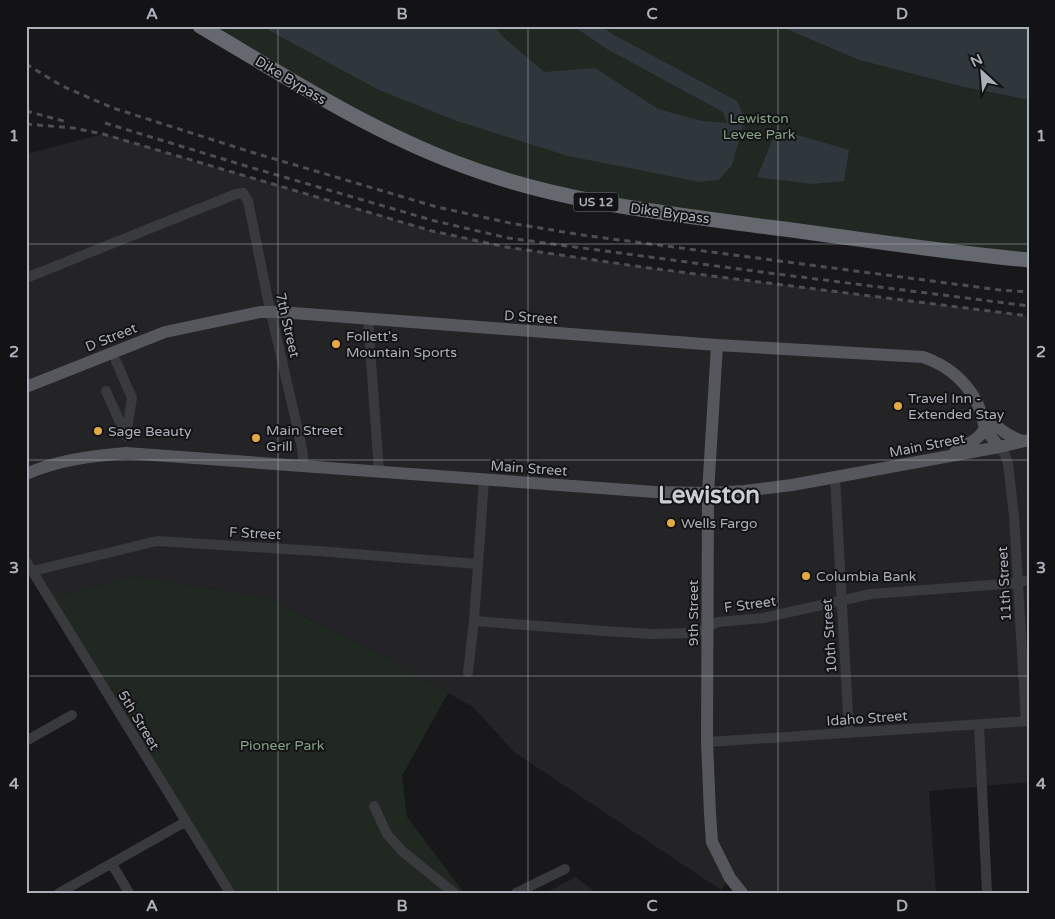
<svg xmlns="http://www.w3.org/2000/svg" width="1055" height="919" font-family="'Varela Round',sans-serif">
<rect width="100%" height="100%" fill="#18181a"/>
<path fill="#242427" d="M103 134 432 231 506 247 649 268 1029 316V782L929 791 936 893H742L730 878 721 890 514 752 473 707 382 656 266 597 133 576 50 599 26 571V154Z
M576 877 596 893H545Z"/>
<path fill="#202821" d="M212 26H779L859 60 964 87 1029 100V260L641 210 431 153Z
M133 576 266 597 382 656 448 693 402 776 407 817 464 893H230L50 599Z"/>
<path fill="#2f373d" d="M261 26H494L503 37 544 72 595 68 658 109 702 121 727 123 723 112 607 49 573 26H601L614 35 737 101 745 119 732 165 719 180 700 182 568 156 457 121 379 90Z
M779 26H1029V100L964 87 859 60Z
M777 129 849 150 844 181 813 184 757 177Z"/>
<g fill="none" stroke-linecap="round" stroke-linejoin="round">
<path stroke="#393a3e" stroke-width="10" d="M26 278 236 194 243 193 248 201 268 300 302 448 304 465
M368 320 379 471
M116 361 132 398 126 435
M106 391 126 436
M999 447 1004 453 1008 463 1014 516 1026 721
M835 477 849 733
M26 561 230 893
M33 571 157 541 318 551 478 564
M474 621 604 631 652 634 695 633 718 622 763 618 871 594 1017 583 1029 580
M468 672 474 621 484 480
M979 725 987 893
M26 741 72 715
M707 742 1029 721
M374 806 387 834 402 851 454 893
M112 864 129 893
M59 893 185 822
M516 893 565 869"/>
<path stroke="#55575d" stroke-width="12" d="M717 345 708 493 707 742 710 814 712 842 730 878 742 893
M26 387 165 332 260 312H280L717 345 923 357C950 366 971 385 981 412 983 417 983 423 985 428 988 434 995 441 999 447
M981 412C995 424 1006 437 1024 441
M956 449C968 444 979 440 985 428
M26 474C58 460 91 456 126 453L655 492 708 493 744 491 792 485 999 447 1029 440"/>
<path stroke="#66686f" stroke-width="15" d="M200 26C285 76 366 129 459 164 558 202 663 213 768 227 855 238 941 252 1029 260"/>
<path stroke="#4c4e53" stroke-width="3" stroke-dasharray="6 5" stroke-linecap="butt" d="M26 64 62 86 113 108 251 152 437 207 510 223 582 235 1000 290 1029 292
M26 111 67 122
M105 123 246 166 435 221 508 238 769 273 1029 306
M26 124 73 128 103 134 432 231 506 247 649 268 1029 316"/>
</g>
<path fill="none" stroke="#abb0b9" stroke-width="1" stroke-opacity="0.55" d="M278 26V893M528 26V893M778 26V893M26 244H1029M26 460H1029M26 676H1029"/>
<g fill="#e5aa45" stroke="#131315" stroke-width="2">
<circle cx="336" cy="344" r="5"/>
<circle cx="898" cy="406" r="5"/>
<circle cx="98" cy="431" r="5"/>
<circle cx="256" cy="438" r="5"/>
<circle cx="671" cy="523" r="5"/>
<circle cx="806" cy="576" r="5"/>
</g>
<g text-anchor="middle" stroke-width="4" stroke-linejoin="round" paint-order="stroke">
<rect fill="#131315" stroke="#7d8188" stroke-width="1" x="573.5" y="192.5" width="45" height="19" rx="4"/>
<g font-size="12" font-weight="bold" fill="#abb0b9">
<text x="596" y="206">US 12</text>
</g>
<g font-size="14" fill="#abb0b9" stroke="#131315">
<text transform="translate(291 80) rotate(31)" y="5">Dike Bypass</text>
<text transform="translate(670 213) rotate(8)" y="5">Dike Bypass</text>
<text transform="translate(531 317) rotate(4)" y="5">D Street</text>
<text transform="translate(288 325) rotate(77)" y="5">7th Street</text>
<text transform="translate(111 337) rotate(-22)" y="5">D Street</text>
<text transform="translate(927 445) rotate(-11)" y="5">Main Street</text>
<text transform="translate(529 468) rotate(4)" y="5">Main Street</text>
<text transform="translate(255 533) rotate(3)" y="5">F Street</text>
<text transform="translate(1004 584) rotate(-93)" y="5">11th Street</text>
<text transform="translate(750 604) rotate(-8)" y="5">F Street</text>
<text transform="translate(693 613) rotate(-90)" y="5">9th Street</text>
<text transform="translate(829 636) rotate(-94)" y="5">10th Street</text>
<text transform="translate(867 718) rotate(-4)" y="5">Idaho Street</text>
<text transform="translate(139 720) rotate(59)" y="5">5th Street</text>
</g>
<g font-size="14" fill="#84a285" stroke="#131315">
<text x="759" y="123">Lewiston<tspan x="759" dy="16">Levee Park</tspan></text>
<text x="282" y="750">Pioneer Park</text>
</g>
<g font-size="14" fill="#abb0b9" stroke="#131315" text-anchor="start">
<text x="346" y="341">Follett's<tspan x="346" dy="16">Mountain Sports</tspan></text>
<text x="908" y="403">Travel Inn -<tspan x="908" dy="16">Extended Stay</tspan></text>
<text x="266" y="435">Main Street<tspan x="266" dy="16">Grill</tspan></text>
<text x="108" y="436">Sage Beauty</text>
<text x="681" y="528">Wells Fargo</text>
<text x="816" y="581">Columbia Bank</text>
</g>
<g font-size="24" font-weight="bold" fill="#ccced5" stroke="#131315">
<text x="709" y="503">Lewiston</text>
</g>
</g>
<rect width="1055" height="919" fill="none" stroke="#131315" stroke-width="55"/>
<g transform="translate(982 72) rotate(334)" stroke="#131315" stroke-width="4" paint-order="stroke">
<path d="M0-4L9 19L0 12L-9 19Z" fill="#abb0b9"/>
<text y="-8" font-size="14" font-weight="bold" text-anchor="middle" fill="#abb0b9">N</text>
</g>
<rect x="28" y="28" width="1000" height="864" fill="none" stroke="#abb0b9" stroke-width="2"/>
<g font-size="16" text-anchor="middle" font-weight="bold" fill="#abb0b9">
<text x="152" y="19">A</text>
<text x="402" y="19">B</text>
<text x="652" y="19">C</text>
<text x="902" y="19">D</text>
<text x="14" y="141">1</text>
<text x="1041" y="141">1</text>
<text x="14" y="357">2</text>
<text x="1041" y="357">2</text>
<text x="14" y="573">3</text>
<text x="1041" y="573">3</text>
<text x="14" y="789">4</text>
<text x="1041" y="789">4</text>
<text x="152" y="911">A</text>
<text x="402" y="911">B</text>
<text x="652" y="911">C</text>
<text x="902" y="911">D</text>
</g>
</svg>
